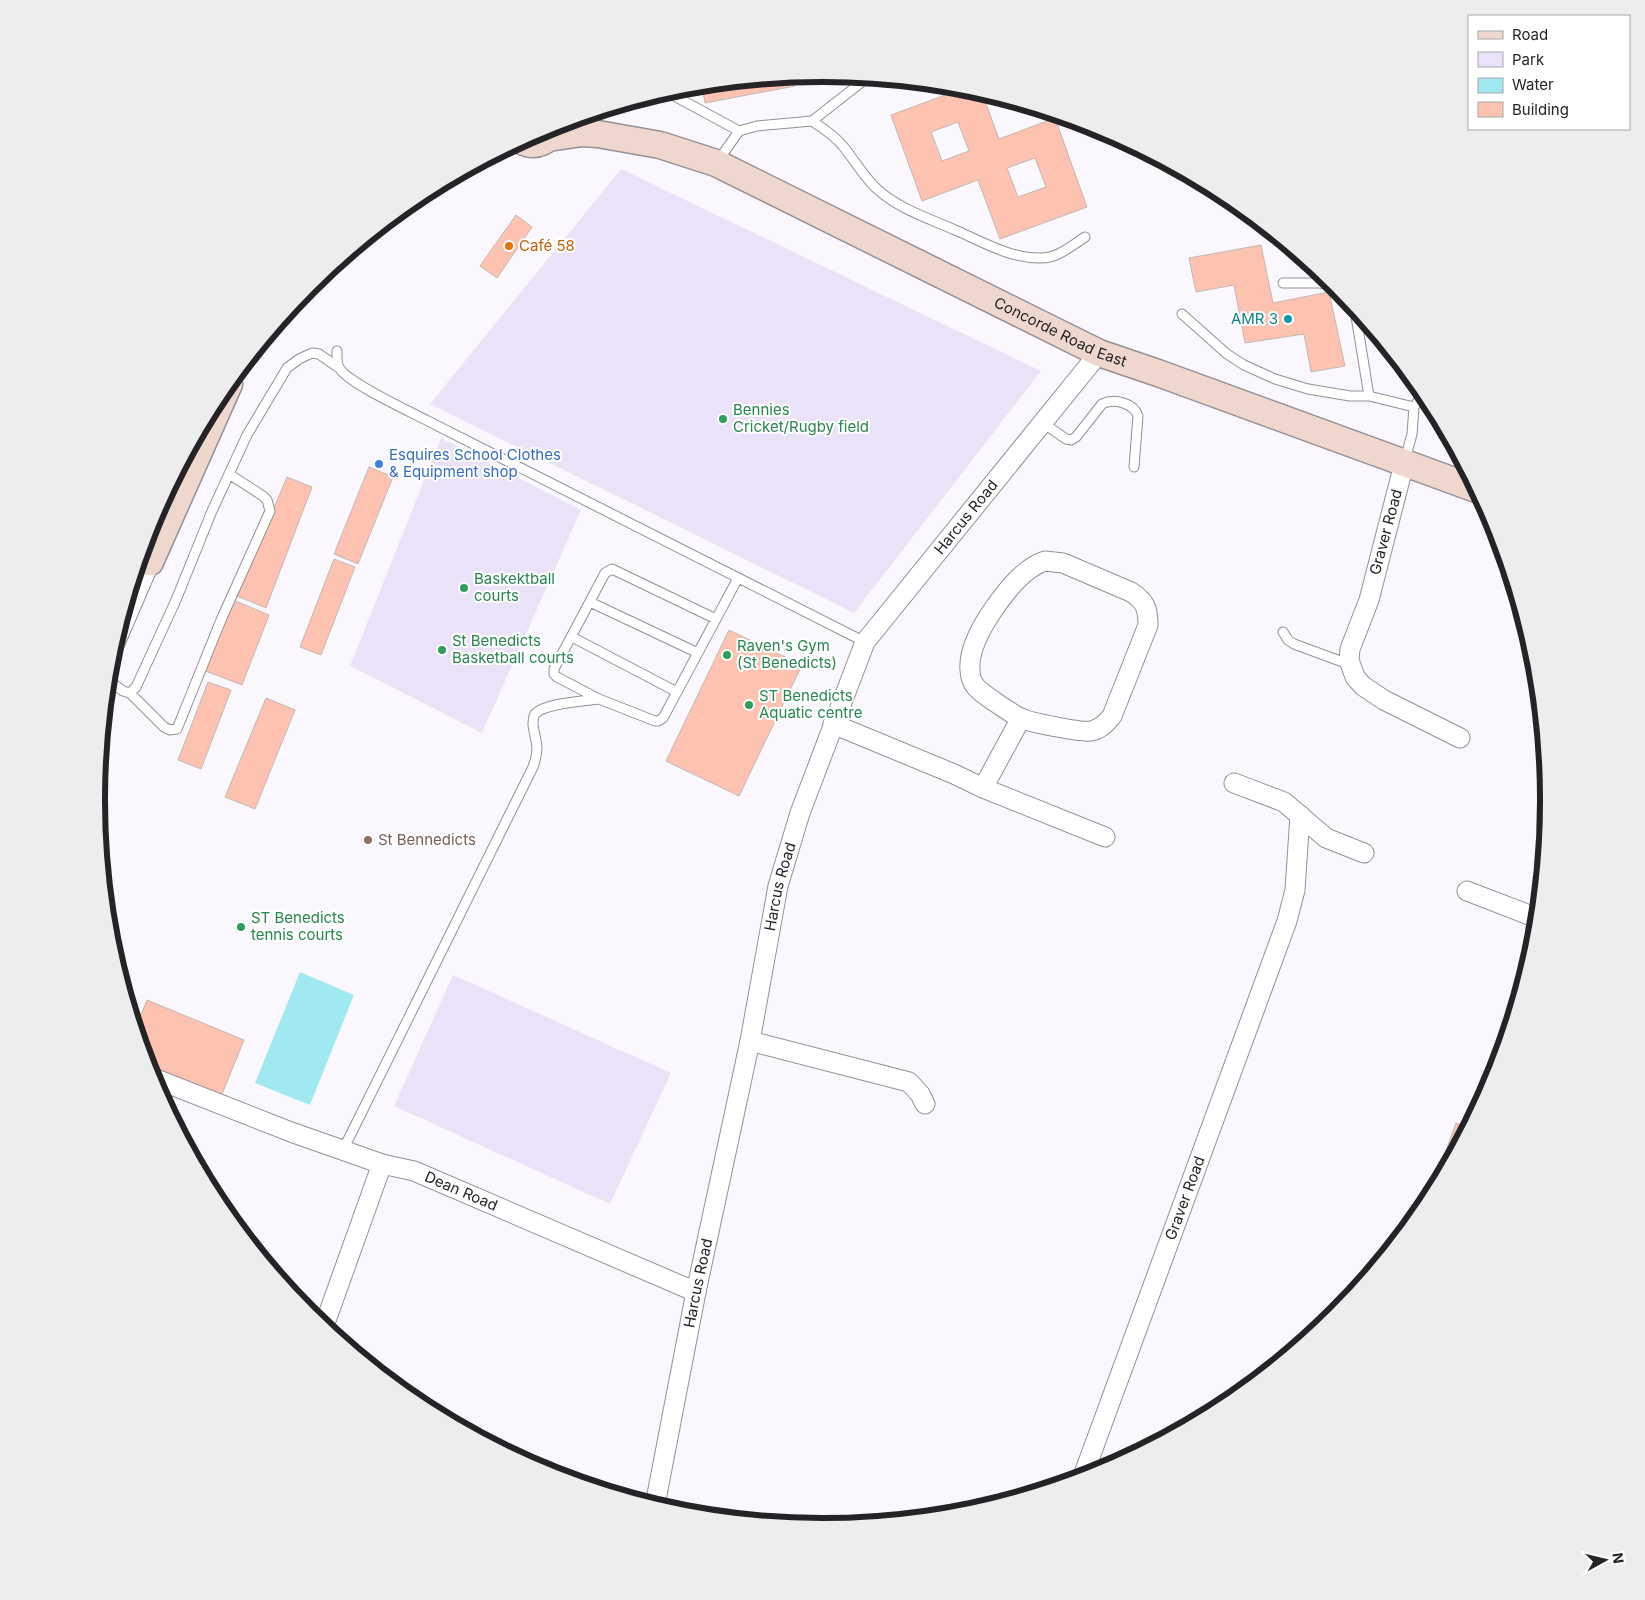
<svg xmlns="http://www.w3.org/2000/svg" width="1645" height="1600" font-family="Inter,sans-serif">
<rect width="100%" height="100%" fill="#faf8fe"/>
<path fill="#eae2f9" d="M621 169 1041 371 854 613 430 404Z
M441 438 581 510 482 733 350 666Z
M453 975 671 1073 610 1204 394 1106Z"/>
<path fill="#a0e9f1" d="M300 972 354 995 310 1105 255 1083Z"/>
<path fill="#fdc3b0" stroke="#c1b8b6" fill-rule="evenodd" d="M794 77 795 86 705 103 702 86Z
M964 88 982 93 999 139 1055 118 1087 207 1000 239 978 180 922 201 891 115ZM958 122 969 151 942 161 931 132ZM1035 158 1046 187 1018 197 1007 168Z
M516 215 532 227 497 278 480 266Z
M1261 245 1273 303 1329 292 1345 366 1311 372 1304 334 1245 343 1234 285 1196 292 1189 258Z
M369 467 393 477 358 564 334 554Z
M287 477 312 487 266 608 237 596Z
M334 559 355 567 321 655 300 647Z
M231 599 269 615 242 685 203 670Z
M729 630 802 665 739 796 666 761Z
M208 682 231 690 201 769 178 760Z
M266 698 295 710 255 809 225 797Z
M147 1000 244 1040 220 1099 149 1070 136 1027Z
M1456 1123 1467 1127 1428 1200Z"/>
<g fill="none" stroke-linecap="round" stroke-linejoin="round">
<defs>
<path id="service" d="M667 92 739 131
M1026 107 1028 108
M812 121 867 78
M718 161 739 131 757 126 812 121C822 128 834 135 842 145 854 159 863 176 877 189 899 209 928 218 955 230 981 241 1011 259 1041 258 1058 258 1071 246 1085 237
M1283 283H1320L1337 287
M1355 310 1369 396
M1182 314 1227 354 1244 365 1275 379 1308 389 1350 396H1369L1414 407
M337 351C337 357 336 364 340 369 350 384 409 411 428 421L865 642
M1043 423 1066 439 1071 440 1076 437 1102 404C1114 398 1134 403 1138 416L1134 467
M1405 460 1412 434 1414 407 1419 400 1422 391
M590 602 698 653
M716 619 612 569 605 573 554 669V674L557 677 599 699 655 721H658L663 718C688 671 713 625 738 578
M1283 632 1288 640 1294 644 1351 665
M572 637 677 692
M108 680 123 691 130 693 136 687 176 600 212 511 247 435 287 368 299 359 312 353 319 354 339 368
M130 693 164 727 170 730 177 729 221 620 270 511 267 500 263 496 229 474
M343 1150 533 767C540 747 536 744 533 725 533 721 533 717 535 714 544 703 585 701 599 699"/>
<g id="minor">
<path d="M1404 464 1369 600 1350 649 1349 660 1355 677 1363 686 1384 700 1460 738"/>
<path d="M1045 561 1063 563 1131 592C1145 601 1148 608 1148 625L1112 716C1106 723 1101 729 1091 731 1082 733 1029 722 1020 718 1011 713 987 697 979 690 973 685 970 677 970 670 968 648 984 623 995 607 1008 589 1024 568 1045 561Z"/>
<path d="M115 643 150 562 147 551"/>
<path d="M833 724 954 774 983 788 1021 718"/>
<path d="M1234 783 1284 802 1326 838 1364 853"/>
<path d="M983 788 1105 837"/>
<path d="M1467 891 1537 918"/>
<path d="M750 1041 909 1082 920 1094 925 1104"/>
<path d="M151 1077 291 1132 382 1164"/>
<path id="s1" d="M324 1326 382 1164 414 1171 696 1292"/>
<path id="s2" d="M1083 1476 1287 921 1295 890 1300 815"/>
<path id="s3" d="M655 1505 696 1292 750 1041 778 886 800 813 865 642 1099 353"/>
</g>
<g id="secondary">
<path id="s4" d="M548 138 582 133 598 134 660 145 716 163 1099 353 1158 373 1476 489"/>
<path d="M522 141C536 148 550 142 554 126"/>
<path d="M150 562 229 384"/>
</g>
</defs>
<use href="#service" stroke="#939197" stroke-width="11"/>
<use href="#minor" stroke="#939197" stroke-width="21"/>
<use href="#secondary" stroke="#939197" stroke-width="29"/>
<use href="#service" stroke="#fff" stroke-width="9"/>
<use href="#minor" stroke="#fff" stroke-width="19"/>
<use href="#secondary" stroke="#efd7ce" stroke-width="26"/>
</g>
<circle fill="#e8710a" stroke="#fff" stroke-width="2" cx="509" cy="246" r="5"/>
<circle fill="#0f9aa8" stroke="#fff" stroke-width="2" cx="1288" cy="319" r="5"/>
<g fill="#2e9e5b" stroke="#fff" stroke-width="2">
<circle cx="723" cy="419" r="5"/>
<circle cx="464" cy="588" r="5"/>
<circle cx="442" cy="650" r="5"/>
<circle cx="727" cy="655" r="5"/>
<circle cx="749" cy="705" r="5"/>
<circle cx="241" cy="927" r="5"/>
</g>
<circle fill="#3f7fe0" stroke="#fff" stroke-width="2" cx="379" cy="464" r="5"/>
<circle fill="#8d6e63" stroke="#fff" stroke-width="2" cx="368" cy="840" r="5"/>
<g text-anchor="middle" stroke-width="4" stroke-linejoin="round" paint-order="stroke">
<g font-size="15" fill="#c56008" stroke="#fff" text-anchor="start">
<text x="519" y="251">Café 58</text>
</g>
<g font-size="15" fill="#0d838f" stroke="#fff" text-anchor="end">
<text x="1278" y="324">AMR 3</text>
</g>
<g font-size="15" fill="#242326" stroke="#fff">
<text dy="5" stroke="none"><textPath href="#s4" startOffset="556">Concorde Road East</textPath></text>
<text dy="5" stroke="none"><textPath href="#s3" startOffset="1051">Harcus Road</textPath></text>
<text transform="translate(1386 532) rotate(-75)" y="5">Graver Road</text>
<text dy="5" stroke="none"><textPath href="#s3" startOffset="631">Harcus Road</textPath></text>
<text dy="5" stroke="none"><textPath href="#s1" startOffset="256">Dean Road</textPath></text>
<text dy="5" stroke="none"><textPath href="#s2" startOffset="296">Graver Road</textPath></text>
<text dy="5" stroke="none"><textPath href="#s3" startOffset="226">Harcus Road</textPath></text>
</g>
<g font-size="15" fill="#27864d" stroke="#fff" text-anchor="start">
<text x="733" y="415">Bennies<tspan x="733" dy="17">Cricket/Rugby field</tspan></text>
<text x="474" y="584">Baskektball<tspan x="474" dy="17">courts</tspan></text>
<text x="452" y="646">St Benedicts<tspan x="452" dy="17">Basketball courts</tspan></text>
<text x="737" y="651">Raven's Gym<tspan x="737" dy="17">(St Benedicts)</tspan></text>
<text x="759" y="701">ST Benedicts<tspan x="759" dy="17">Aquatic centre</tspan></text>
<text x="251" y="923">ST Benedicts<tspan x="251" dy="17">tennis courts</tspan></text>
</g>
<g font-size="15" fill="#366cbe" stroke="#fff" text-anchor="start">
<text x="389" y="460">Esquires School Clothes<tspan x="389" dy="17">&amp; Equipment shop</tspan></text>
</g>
<g font-size="15" fill="#785e54" stroke="#fff" text-anchor="start">
<text x="378" y="845">St Bennedicts</text>
</g>
</g>
<path d="M0 0H1645V1600H0ZM822 82H823A717 717 0 0 1 1540 799V801A717 717 0 0 1 823 1518H822A717 717 0 0 1 105 801V799A717 717 0 0 1 822 82Z" fill="#ededee" fill-rule="evenodd"/>
<path fill="none" stroke="#242326" stroke-width="6" d="M822 82H823A717 717 0 0 1 1540 799V801A717 717 0 0 1 823 1518H822A717 717 0 0 1 105 801V799A717 717 0 0 1 822 82Z"/>
<rect x="1468" y="15" width="162" height="115" fill="#ffffff" stroke="#a7a7a8"/>
<rect x="1478" y="31" width="25" height="8" fill="#efd7ce" stroke="#a7a7a8"/>
<text x="1512" y="40" font-size="15" fill="#242326">Road</text>
<rect x="1478" y="52" width="25" height="15" fill="#eae2f9" stroke="#a7a7a8"/>
<text x="1512" y="65" font-size="15" fill="#242326">Park</text>
<rect x="1478" y="78" width="25" height="15" fill="#a0e9f1" stroke="#a7a7a8"/>
<text x="1512" y="90" font-size="15" fill="#242326">Water</text>
<rect x="1478" y="102" width="25" height="15" fill="#fdc3b0" stroke="#a7a7a8"/>
<text x="1512" y="115" font-size="15" fill="#242326">Building</text>
<g transform="translate(1605 1560) rotate(82)" stroke="#ffffff" stroke-width="4" paint-order="stroke">
<path d="M0-4L9 19L0 12L-9 19Z" fill="#242326"/>
<text y="-8" font-size="14" font-weight="bold" text-anchor="middle" fill="#242326">N</text>
</g>
</svg>
